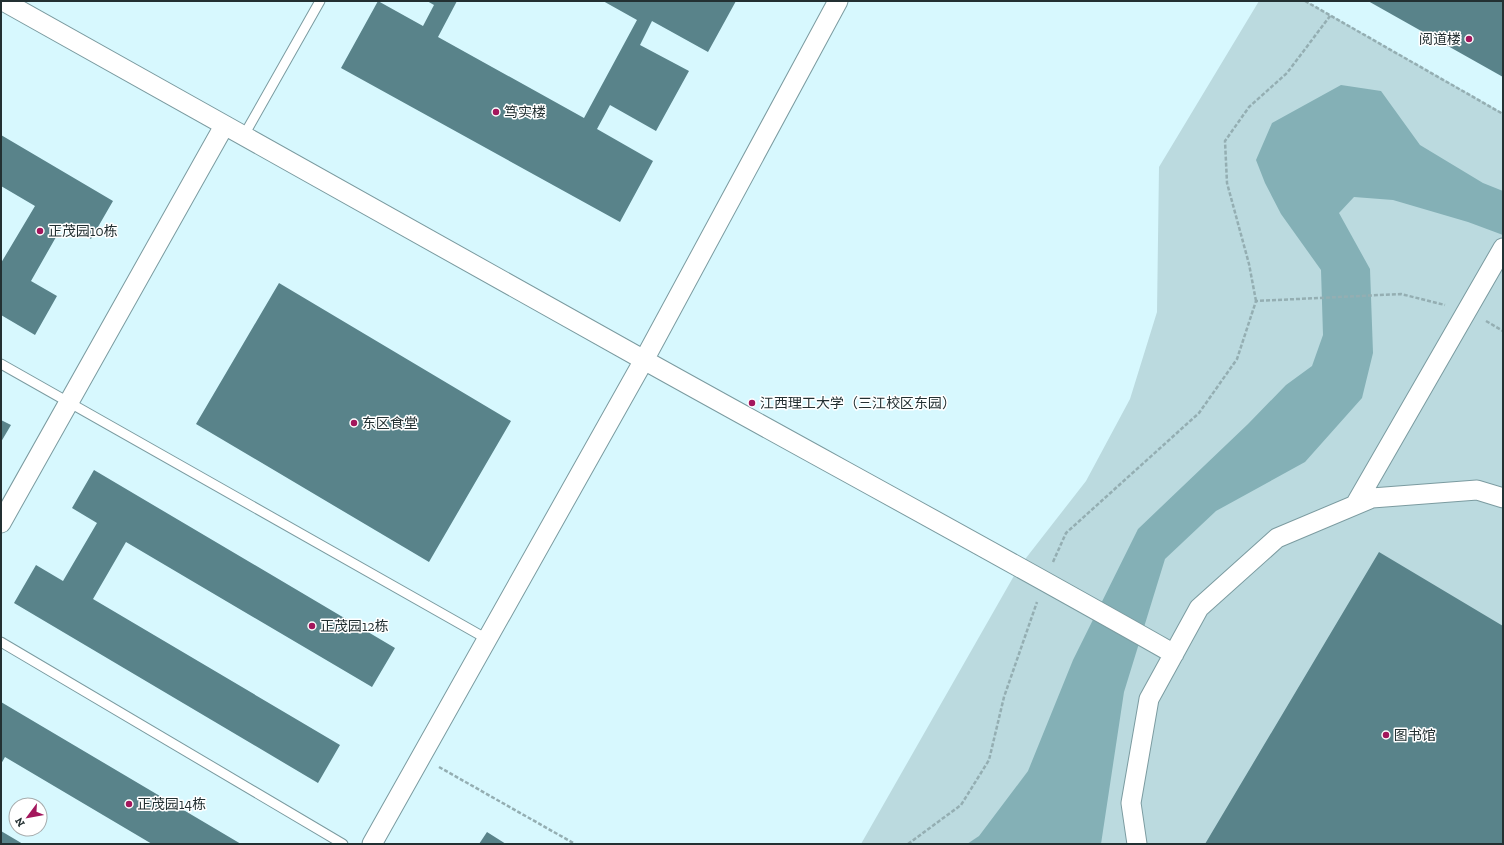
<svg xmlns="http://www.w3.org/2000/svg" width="1504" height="845" font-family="'Zilla Slab','Noto Sans SC',serif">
<rect width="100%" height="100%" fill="#d7f8fe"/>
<path fill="#bbdadf" d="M1259 1H1306L1503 113V844H861L1019 567 1086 481 1130 399 1157 312 1159 167Z"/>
<path fill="#84b0b6" d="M1341 85 1381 91 1420 145 1483 183 1503 191V235L1468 222 1393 200 1354 197 1339 213 1370 269 1373 353 1362 398 1305 462 1216 511 1165 559 1124 692 1101 844H967L979 836 1028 771 1073 660 1138 529 1248 424 1286 385 1312 366 1323 335 1321 270 1281 214 1265 183 1256 160 1272 123Z"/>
<path fill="#59838a" d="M378 1 423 26 434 5 427 1H457L438 37 584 118 637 20 603 1H736L708 52 652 21 640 45 689 71 656 131 610 105 597 129 653 161 620 222 341 68Z
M1368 1H1503V77Z
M1 135 113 201 91 239 64 223 31 281 57 296 35 335 1 315V263L35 206 1 186Z
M279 283 511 421 429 562 196 424Z
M1 420 11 425 1 442Z
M94 470 395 648 372 687 126 542 93 599 340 745 318 783 14 603 36 565 63 581 97 523 72 508Z
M1379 552 1503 626V844H1205Z
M1 702 241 844H152L5 757 1 764Z
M1 831 23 844H1Z
M487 832 506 844H479Z"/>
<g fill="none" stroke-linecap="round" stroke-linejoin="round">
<defs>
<path id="service" d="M243 137 320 1
M1 364 487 639
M1 642 343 844"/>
<path id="minor" d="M3 1C216 121 429 241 644 360 820 458 998 554 1174 654
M1355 505 1503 248
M1 523 224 126
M372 844 644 360 838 1
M1137 844 1131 803 1149 699 1199 608 1277 538 1372 498 1477 490 1503 498"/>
</defs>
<use href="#service" stroke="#7b9ba0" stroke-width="11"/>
<use href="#minor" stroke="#7b9ba0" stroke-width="21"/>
<path stroke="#94aeb2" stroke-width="2.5" stroke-dasharray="4 2" stroke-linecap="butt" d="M1305 1 1503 114
M1256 301 1249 264 1227 183 1225 141 1249 107 1287 73 1330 16
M1486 321 1503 331
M1053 562 1066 533 1199 413 1237 359 1256 301 1401 294 1445 305
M439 767 575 844
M908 844 961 805 989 760 1004 697 1037 602"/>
<use href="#service" stroke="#fff" stroke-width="9"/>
<use href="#minor" stroke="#fff" stroke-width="19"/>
</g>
<g fill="#a3165c" stroke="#fff" stroke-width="1.5">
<circle cx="1469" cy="39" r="4"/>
<circle cx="496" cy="112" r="4"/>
<circle cx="40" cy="231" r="4"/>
<circle cx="752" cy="403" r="4"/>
<circle cx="354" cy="423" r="4"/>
<circle cx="312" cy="626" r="4"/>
<circle cx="1386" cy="735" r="4"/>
<circle cx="129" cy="804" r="4"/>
</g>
<g text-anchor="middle" stroke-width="3" stroke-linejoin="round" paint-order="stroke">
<g font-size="14" fill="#233032" stroke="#fff" text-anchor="start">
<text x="1461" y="44" text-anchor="end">阅道楼</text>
<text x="504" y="117">笃实楼</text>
<text x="48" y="236">正茂园10栋</text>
<text x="760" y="408">江西理工大学（三江校区东园）</text>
<text x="362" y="428">东区食堂</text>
<text x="320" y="631">正茂园12栋</text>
<text x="1394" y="740">图书馆</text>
<text x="137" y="809">正茂园14栋</text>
</g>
</g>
<rect width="1504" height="845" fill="none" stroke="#233032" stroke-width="4"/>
<g transform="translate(28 817) rotate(238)"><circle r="19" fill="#ffffff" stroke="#a7acad"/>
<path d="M0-3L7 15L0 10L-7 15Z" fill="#a3165c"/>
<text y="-6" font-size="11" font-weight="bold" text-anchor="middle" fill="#233032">N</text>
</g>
</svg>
